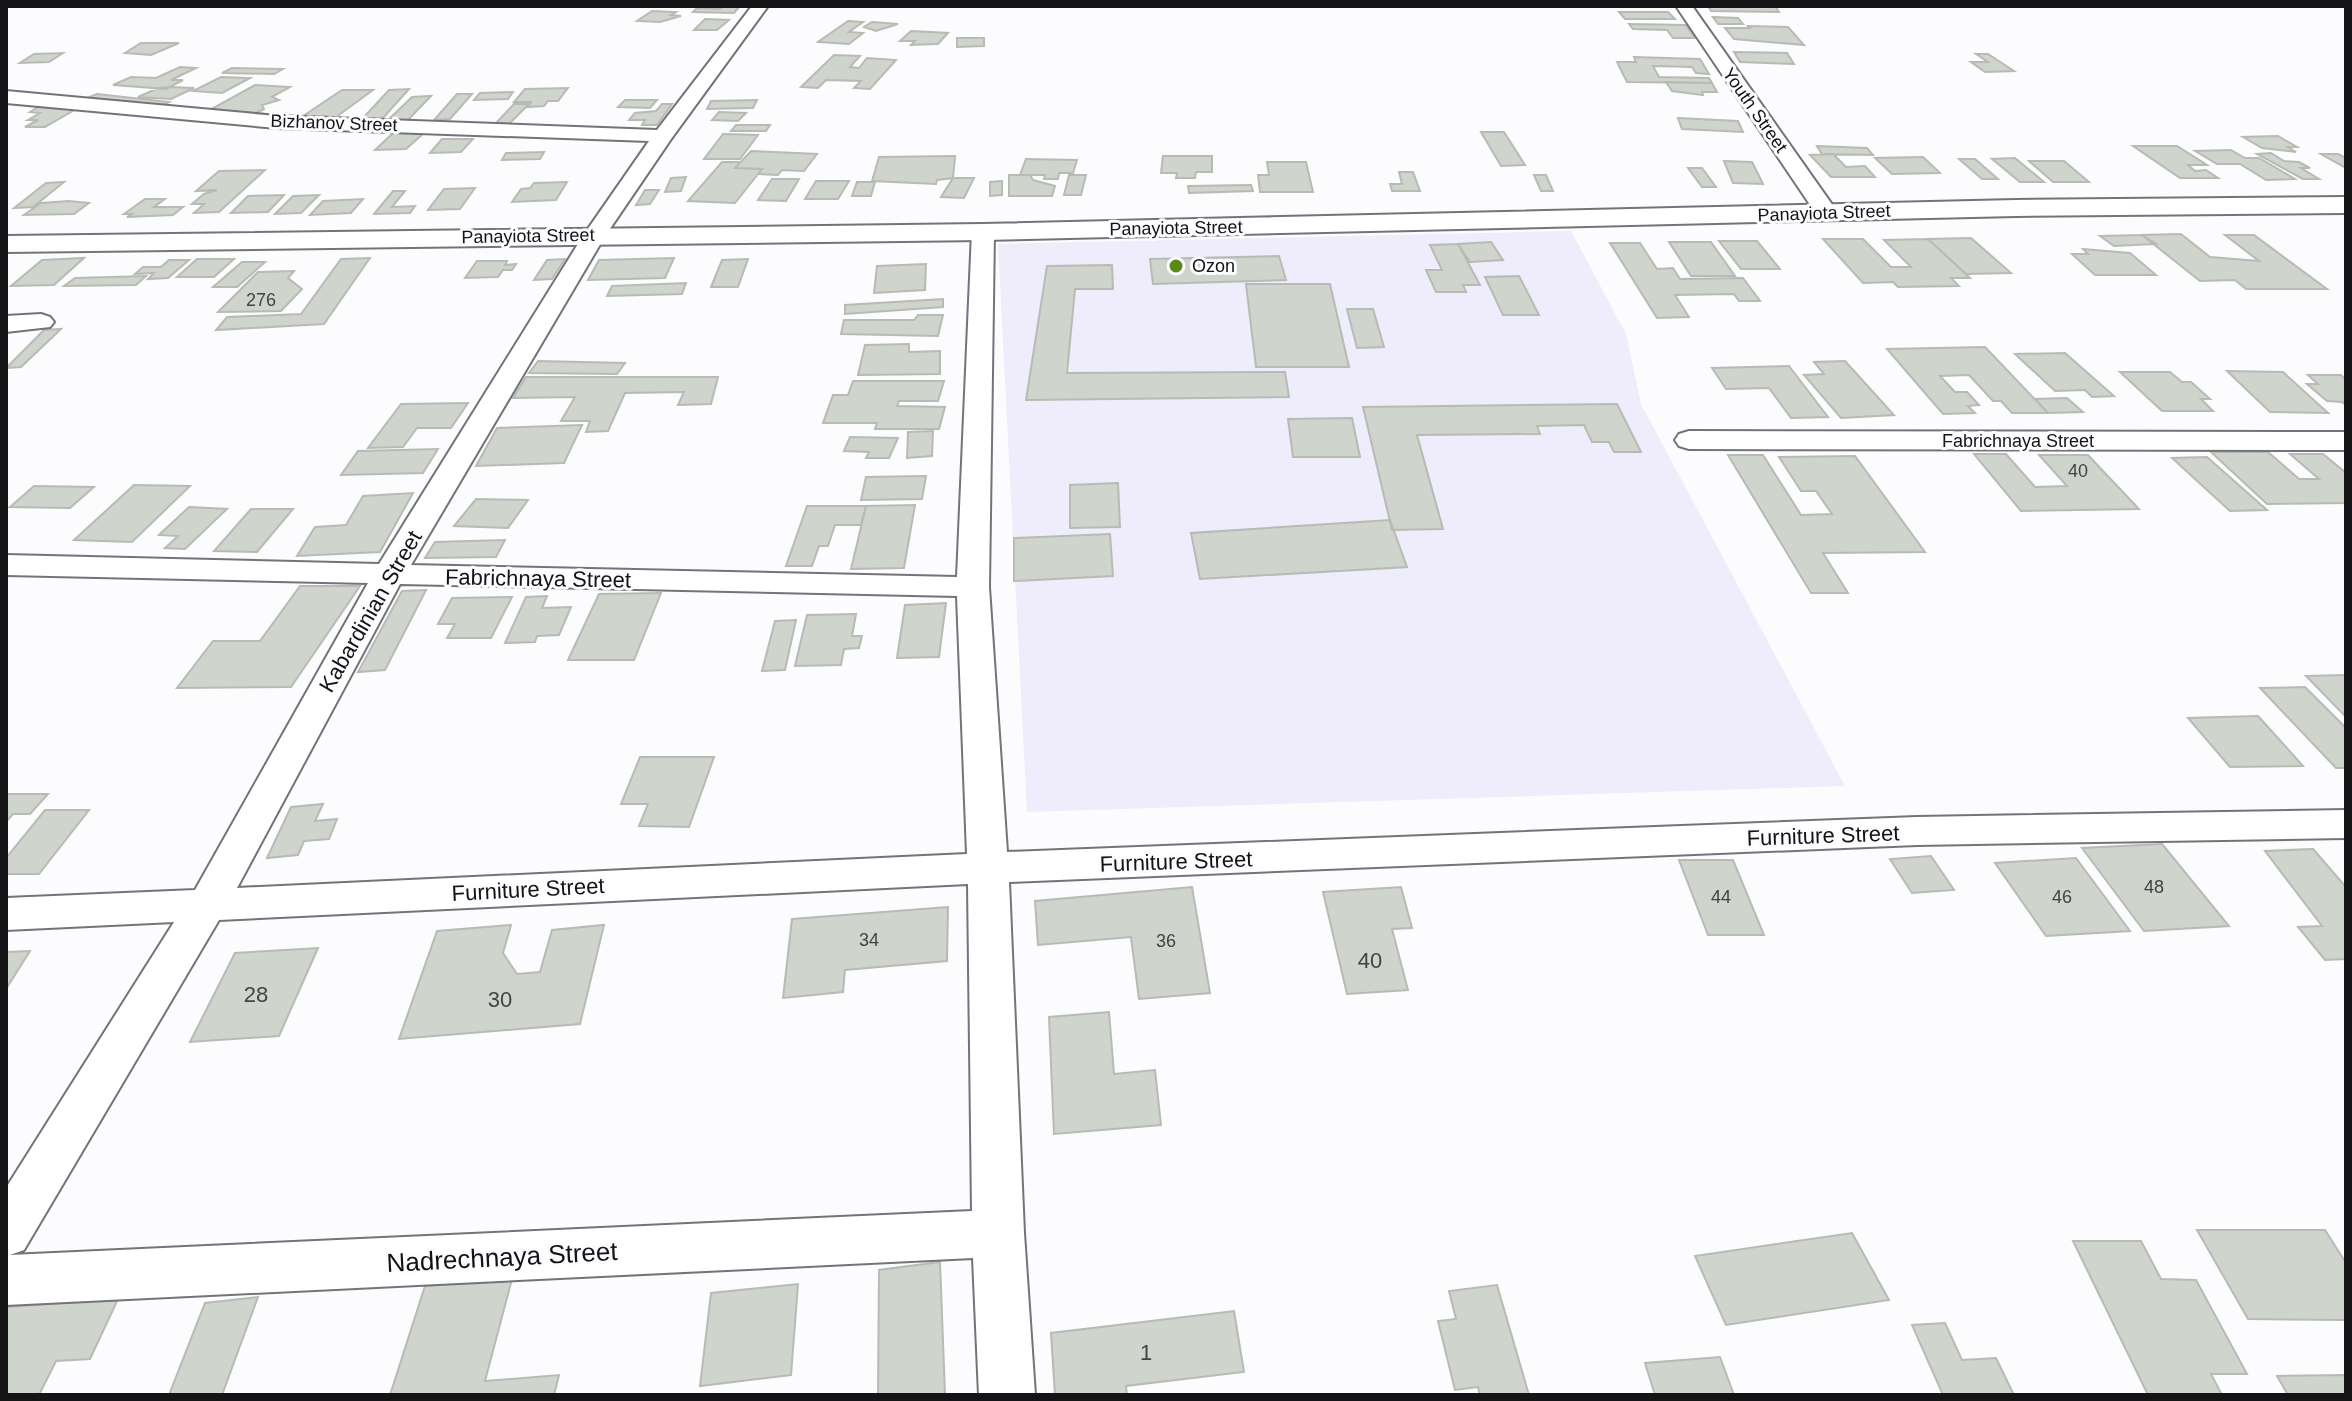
<svg xmlns="http://www.w3.org/2000/svg" width="2352" height="1401" font-family="Arial,sans-serif">
<rect width="100%" height="100%" fill="#fcfbfe"/>
<path fill="#efecfc" d="M1571 231 1626 334 1641 404 1845 786 1027 812 998 244Z"/>
<path fill="#cfd4cc" stroke="#b7bbb3" stroke-width="2" d="M724 6H740L734 13 693 12 697 8 720 9Z
M1708 6H1775L1779 12 1711 11Z
M652 11 676 12 671 15 681 16 660 22 637 21Z
M1619 12H1668L1675 19H1625Z
M1713 17 1738 18 1743 24H1718Z
M705 19 729 20 717 30H694Z
M848 21 863 22 849 32 863 33 849 44 818 42Z
M872 22 898 24 876 31 864 27Z
M1629 24 1686 25 1695 38H1673L1667 30 1633 29Z
M1748 26 1788 27 1804 45 1734 39 1725 28H1750Z
M911 31 948 33 938 44 911 45 915 41H900Z
M957 38H984V46L957 47Z
M141 43H179L151 55 125 53Z
M1734 52 1787 53 1794 64 1740 62Z
M63 53 49 62 20 63 34 54Z
M1976 54H1988L2014 71 1985 72 1971 62H1988Z
M834 55 860 56 850 67 859 68 867 58 896 60 870 89 854 88 861 81 826 80 818 88 801 87Z
M1634 57 1700 59 1709 74 1696 73 1692 67 1653 66 1659 77 1709 78 1712 83 1627 82 1617 62H1636Z
M180 67 196 68 171 80H183L166 89 113 85 131 77 156 78Z
M232 68 283 69 274 74 222 73Z
M221 77 250 78 222 93 193 91Z
M1666 82 1712 83 1717 92H1702L1703 95 1672 91Z
M255 85 290 87 272 97 279 100 262 105 264 109 256 113 208 111Z
M170 87 194 88 171 99 138 97 158 88Z
M568 88 558 101H548L544 106 527 107 531 102H514L525 89Z
M409 89 383 118H363L389 90Z
M342 90H373L336 117 303 116Z
M513 92 508 99 474 100 480 93Z
M97 94 169 102 156 108 82 100Z
M457 94H472L450 119 434 120Z
M431 96 408 120H388L412 97Z
M625 100H657L650 108 618 107Z
M757 100 753 108 707 109 711 101Z
M514 104H529L510 123H496Z
M662 104H672L657 125H642L645 120H629L635 113 656 111Z
M40 106 76 109 45 127H25L38 120H28L40 113 30 112Z
M719 112 746 113 738 121 712 120Z
M1678 118 1738 121 1743 132 1682 129Z
M736 125H770L766 131H731Z
M1481 132H1504L1525 165 1501 166Z
M393 133H424L406 149 375 150Z
M723 134 758 135 740 159H704Z
M2278 136 2297 147H2288L2296 152 2262 148 2243 137Z
M442 139H473L461 152 430 153Z
M1817 146 1867 148 1873 155 1822 154Z
M2133 146H2177L2207 165H2188L2195 171 2206 170 2218 178H2180Z
M2231 150 2245 158H2259L2295 179 2266 180 2240 164H2217L2195 151Z
M751 151 817 154 804 171 782 170 778 175 758 174 762 169 735 168Z
M544 152 540 159 502 160 506 153Z
M2271 153 2284 161 2299 162 2310 168H2301L2319 179H2303L2257 154Z
M1833 154 1846 167 1865 166 1875 177H1831L1810 155Z
M2321 154H2338L2346 158V168Z
M955 156 953 178 937 180 936 184 872 181 879 157Z
M1163 156H1212V172H1196L1195 178H1176L1177 173H1161Z
M1923 157 1940 173 1892 174 1875 158Z
M2015 158 2044 182H2020L1992 159Z
M1026 159 1077 160 1073 173H1059L1058 179H1044L1045 175H1020Z
M1959 159H1975L1998 179H1982Z
M1724 161 1752 162 1763 184 1733 183Z
M2029 161H2064L2089 182H2053Z
M722 162H740L735 168 762 169 735 203 688 201Z
M1267 162H1306L1313 192H1260L1258 175H1269Z
M1688 168H1702L1716 187H1702Z
M265 170 219 212 194 213 204 204H192L204 194 217 190 196 191 219 171Z
M1399 172H1413L1420 191H1392L1390 184H1402Z
M1009 175H1030L1033 180 1055 186 1052 196H1009Z
M1069 175H1086L1081 195H1064Z
M1534 175H1546L1553 191H1541Z
M686 177 681 191 665 192 671 178Z
M953 178H974L964 198 941 197Z
M772 179H799L786 201 758 200Z
M816 181H849L838 199H805Z
M1002 181V195L990 196V182Z
M64 182 33 207 14 208 46 183Z
M567 182 556 200 512 202 521 189 530 188 534 183Z
M857 182H875L871 196H852Z
M1251 185 1253 191 1189 193 1188 186Z
M475 188 460 209 428 210 444 189Z
M645 190H659L650 204 636 205Z
M393 191H405L392 207 415 206 410 213 374 214Z
M284 195 268 212 231 213 248 196Z
M319 195 301 213 275 214 293 196Z
M145 199H165L154 207H183L173 215 127 217 132 214H124Z
M363 199 351 213 310 215 323 201Z
M69 201 89 203 74 214 24 215 41 203Z
M2181 234 2210 257 2259 261 2225 235H2254L2327 289H2246L2235 280 2200 281 2142 235Z
M2142 235 2156 244 2114 246 2100 236Z
M1971 238 2011 273 1966 274 1928 239Z
M1823 239H1863L1891 267H1911L1884 240 1928 239 1970 278H1951L1959 286 1898 287 1893 282 1863 283Z
M1719 241H1757L1780 269H1741Z
M1491 242 1503 260 1470 262 1458 244Z
M1669 242H1711L1735 276H1691Z
M1610 243H1640L1657 269 1673 268 1680 279 1743 278 1760 301H1739L1734 294 1675 295 1689 317 1657 318Z
M1458 244 1480 285H1463L1466 292H1436L1426 270H1442L1430 245Z
M2083 249 2130 253 2156 275H2095L2072 254H2088Z
M1279 256 1286 280 1153 284 1150 259Z
M84 258 54 285 11 286 42 260Z
M370 258 324 324 216 330 227 317 301 314 341 259Z
M674 258 665 278 588 280 599 260Z
M197 259H234L214 277H177Z
M565 259 552 279 534 280 547 260Z
M748 259 738 287H711L722 260Z
M169 260H189L168 278 148 279 154 273 135 274 143 267H161Z
M477 261H507L505 265 516 264 512 270H503L498 277 465 278Z
M242 262H265L237 287H213Z
M926 264 925 290 874 293 877 266Z
M1112 265 1113 289H1075L1067 373 1285 372 1289 397 1026 400 1047 266Z
M294 271 288 278 302 289 281 311 218 312 258 272Z
M146 276 136 285 64 286 75 278Z
M1519 276 1539 315H1503L1485 277Z
M686 283 682 294 607 296 612 286Z
M1246 284H1330L1349 367H1256Z
M943 299V307L845 314V305Z
M1347 309H1373L1384 347 1357 348Z
M918 315H943L938 336 841 334 844 320H914Z
M61 329 21 367 6 368 44 330Z
M909 344V352L940 351V374L858 375 865 345Z
M1985 347 2048 413H2012L2001 401H1993L1969 375 1940 376 1955 392H1967L1979 405 1968 406 1975 413 1943 414 1887 349Z
M2065 353 2114 396 2092 397 2085 390 2055 391 2015 354Z
M538 361 625 363 617 374 529 373Z
M1845 361 1894 415 1841 418 1804 375 1824 374 1814 362Z
M1789 366 1828 417 1791 418 1769 388 1726 389 1712 368Z
M2227 371 2283 372 2328 413 2270 412Z
M2120 372H2170L2182 382H2191L2210 399H2201L2213 411H2162Z
M2308 375H2341L2346 380V405L2342 402 2327 401 2307 384H2318Z
M526 377H718L711 404 678 405 684 392 625 393 608 431 586 432 590 421H561L575 397 513 398Z
M853 381H944L938 401H899L897 406 945 407 939 429H875L877 423H823L833 395H848Z
M2067 398 2083 412 2048 413 2035 399Z
M468 403 451 428H417L403 447 368 448 401 404Z
M1617 404 1641 452H1614L1609 442H1592L1584 425 1537 426 1540 434 1417 435 1443 529 1392 530 1363 407Z
M1352 418 1360 457H1293L1288 419Z
M582 425 564 463 476 466 497 428Z
M933 431 932 456 907 458 908 432Z
M850 437 898 438 889 458H866L869 452 844 451Z
M438 449 423 473 341 475 358 451Z
M2211 452H2268L2299 479H2319L2290 454H2323L2346 473V503L2267 504Z
M1974 454H2006L2035 487 2067 486 2039 455H2088L2139 509 2021 511Z
M1728 455H1763L1801 515 1832 514 1816 491H1801L1779 457 1855 456 1925 552 1823 553 1848 593H1811Z
M2207 457 2267 510 2230 511 2172 458Z
M926 476 922 499 861 500 866 477Z
M1118 483 1120 527 1070 528V485Z
M134 485 190 486 132 542 74 540Z
M34 486 94 487 70 508 10 507Z
M413 493 380 552 297 556 315 527 346 525 363 496Z
M476 499 528 500 508 528 454 526Z
M915 505 904 568 851 569 866 506Z
M807 506H866L861 525H835L828 546H819L812 566H786Z
M189 507 227 509 185 549 165 548 178 536 159 535Z
M251 509H293L257 552 214 551Z
M1390 520 1407 567 1200 579 1191 533Z
M1110 534 1113 576 1014 581V538Z
M505 540 496 557 425 558 435 542Z
M300 586H360L291 687 177 688 213 641H260Z
M426 590 385 670 358 672 402 591Z
M661 593 634 660H568L599 594Z
M547 596 542 608 571 607 559 635 537 636 535 642 505 643 526 597Z
M512 597 491 638H447L455 624H438L452 598Z
M946 603 939 657 897 658 905 605Z
M856 614 852 636H862L859 648 844 649 841 665 795 666 807 615Z
M796 620 785 670 762 671 775 621Z
M2346 675V717L2306 676Z
M2305 687 2346 728V768H2336L2260 688Z
M2258 716 2303 766 2230 767 2188 718Z
M640 757H714L689 827 639 826 648 804H621Z
M6 794H48L30 814H13L6 822Z
M323 804 315 821 337 819 329 839 304 841 298 855 267 858 291 807Z
M45 810H89L39 874H6V858Z
M2162 844 2229 926 2144 931 2082 848Z
M2313 849 2346 887V959L2325 960 2298 927 2322 926 2265 851Z
M1931 856 1954 890 1912 893 1890 859Z
M2076 858 2130 931 2046 936 1995 863Z
M1679 860H1733L1764 935H1708Z
M1192 887 1210 993 1139 999 1131 937 1038 945 1035 901Z
M1401 887 1412 928 1392 929 1408 990 1347 994 1323 892Z
M948 907 947 961 845 970 843 992 783 998 792 919Z
M511 925 503 953 517 974 540 972 552 930 604 925 580 1024 399 1039 437 931Z
M318 948 279 1036 190 1042 235 953Z
M30 951 6 989V952Z
M1109 1012 1114 1074 1155 1070 1161 1125 1054 1134 1049 1017Z
M2197 1230H2325L2346 1263V1320L2248 1319Z
M1852 1233 1889 1300 1726 1325 1695 1256Z
M2073 1241H2141L2161 1279 2196 1280 2247 1374H2211L2222 1395H2148Z
M940 1262 945 1395H878L879 1270Z
M512 1279 485 1381 559 1375 554 1395H390L425 1286Z
M798 1284 791 1375 700 1386 711 1293Z
M1497 1285 1529 1395H1480L1478 1387 1455 1390 1438 1321 1456 1319 1449 1291Z
M258 1297 222 1395H169L205 1303Z
M118 1299 90 1359 56 1361 39 1395H6V1307Z
M1234 1311 1244 1372 1126 1386 1127 1395H1055L1051 1333Z
M1945 1323 1962 1360 1996 1358 2014 1395H1943L1912 1325Z
M1720 1357 1734 1395H1655L1645 1363Z
M2346 1375V1395H2288L2277 1376Z"/>
<g fill="none" stroke-linecap="round" stroke-linejoin="round">
<defs>
<path id="minor" d="M752 6H768L671 139 605 236 411 565 957 577 972 232 975 227H991L994 232 989 587 1007 852 1917 817 2346 810V838L1917 845 1009 882 1024 1233 1035 1395H979L973 1258 6 1305V1188L174 922 6 930V898L195 890 368 583 6 575V555L379 564 583 236 649 141 277 128 6 103V91L277 116 657 130ZM400 584 957 596 967 854 237 888ZM968 884 972 1211 10 1255 24 1250 219 920Z
M1676 6H1692L1838 213 1835 218H1819Z
M41 314 50 317 54 322 50 327 6 332V316Z
M1689 431 2346 432V450L1689 449 1679 446 1675 440 1679 434Z"/>
<path id="tertiary" d="M2346 197V213L2016 216 983 240 6 252V236L983 224 2016 200Z"/>
</defs>
<use href="#minor" stroke="#74737a" stroke-width="4"/>
<use href="#tertiary" stroke="#74737a" stroke-width="4"/>
<use href="#minor" fill="#fff" fill-rule="evenodd"/>
<use href="#tertiary" fill="#fff" fill-rule="evenodd"/>
</g>
<circle fill="#5c8816" stroke="#fcfbfe" stroke-width="3" cx="1176" cy="266" r="8"/>
<g text-anchor="middle" stroke-width="6" stroke-linejoin="round" paint-order="stroke">
<g font-size="18" fill="#141316" stroke="#fcfbfe">
<text transform="translate(1755 110) rotate(55)" y="6">Youth Street</text>
<text transform="translate(334 123) rotate(2)" y="6">Bizhanov Street</text>
<text transform="translate(1824 213) rotate(-2)" y="6">Panayiota Street</text>
<text transform="translate(1176 228) rotate(-1)" y="6">Panayiota Street</text>
<text transform="translate(528 236) rotate(-1)" y="6">Panayiota Street</text>
<text x="2018" y="447">Fabrichnaya Street</text>
</g>
<g font-size="18" fill="#141316" stroke="#fcfbfe" text-anchor="start">
<text x="1192" y="272">Ozon</text>
</g>
<g font-size="18" fill="#434344">
<text x="261" y="306">276</text>
<text x="2078" y="477">40</text>
<text x="2154" y="893">48</text>
<text x="1721" y="903">44</text>
<text x="2062" y="903">46</text>
<text x="869" y="946">34</text>
<text x="1166" y="947">36</text>
</g>
<g font-size="22" fill="#141316" stroke="#fcfbfe">
<text transform="translate(538 578) rotate(1)" y="8">Fabrichnaya Street</text>
<text transform="translate(370 611) rotate(-60)" y="8">Kabardinian Street</text>
<text transform="translate(1823 835) rotate(-2)" y="8">Furniture Street</text>
<text transform="translate(1176 861) rotate(-2)" y="8">Furniture Street</text>
<text transform="translate(528 889) rotate(-3)" y="8">Furniture Street</text>
</g>
<g font-size="22" fill="#434344">
<text x="1370" y="968">40</text>
<text x="256" y="1002">28</text>
<text x="500" y="1007">30</text>
<text x="1146" y="1360">1</text>
</g>
<g font-size="26" fill="#141316" stroke="#fcfbfe">
<text transform="translate(502 1257) rotate(-3)" y="9">Nadrechnaya Street</text>
</g>
</g>
<rect width="2352" height="1401" fill="none" stroke="#141316" stroke-width="16"/>
</svg>
